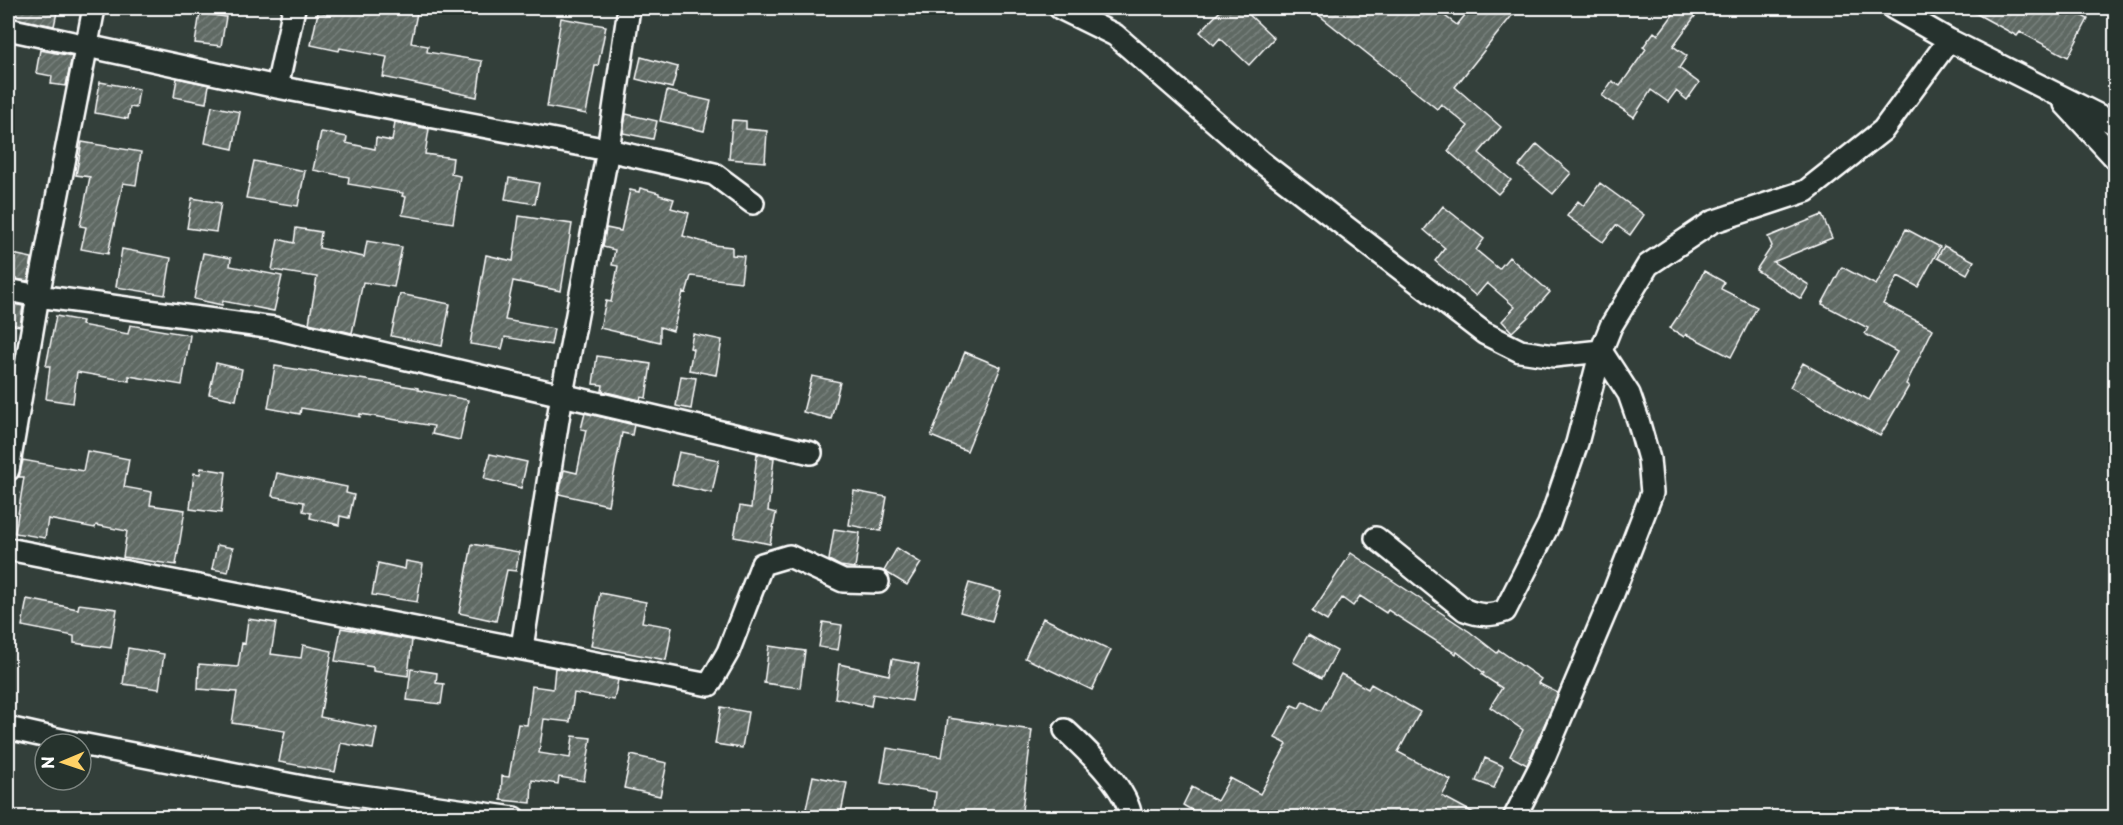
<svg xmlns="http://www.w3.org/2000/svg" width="2123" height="825" font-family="'Playpen Sans',sans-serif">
<defs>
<pattern id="building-hatch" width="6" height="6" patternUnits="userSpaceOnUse" patternTransform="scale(1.5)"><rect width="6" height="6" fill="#5f6964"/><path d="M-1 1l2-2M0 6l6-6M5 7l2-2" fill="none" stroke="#77807b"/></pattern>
</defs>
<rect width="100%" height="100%" fill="#333f3a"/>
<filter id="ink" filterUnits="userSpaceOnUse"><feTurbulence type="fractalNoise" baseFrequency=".0167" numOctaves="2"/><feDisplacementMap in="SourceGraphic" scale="12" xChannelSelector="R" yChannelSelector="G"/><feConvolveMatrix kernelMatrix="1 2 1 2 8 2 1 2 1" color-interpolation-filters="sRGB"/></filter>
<g filter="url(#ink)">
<path fill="url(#building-hatch)" stroke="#fff" stroke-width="1.5" d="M8 8H58L54 26 8 17Z
M325 8H418L411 43 428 46 427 52 482 61 477 97 383 77 387 57 340 48 339 51 311 45 318 12 325 13Z
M1223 8H1242L1274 38 1249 65 1220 38 1214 45 1200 32Z
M1310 8H1434L1457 25 1471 8H1518L1455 87 1501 127 1479 153 1511 180 1498 194 1448 151 1468 126 1441 104 1437 109Z
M1678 8H1701L1673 46 1687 56 1679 68 1699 83 1687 100 1676 91 1668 102 1651 90 1634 117 1602 96 1612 81 1620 86 1646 49 1643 47 1654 32 1658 35Z
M1966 8H2067L2088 19 2068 57 2020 32 2017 36Z
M200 13 226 17 221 46 195 43Z
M561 18 606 26 598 66H595L586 114 547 107Z
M40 50 72 56 66 86 51 84 52 76 36 73Z
M641 57 678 67 672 88 636 79Z
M177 78 209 85 206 103 174 97Z
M100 82 139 89 136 108 130 107 128 119 95 113Z
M667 91 711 101 704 131 660 121Z
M212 106 240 112 233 149 205 143Z
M626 114 657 121 653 139 623 133Z
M732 120 746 121V129L767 131 765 162 729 159Z
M395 122 429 129 425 154 453 158 451 174 460 176 453 223 402 215 406 197 402 196 403 193 348 184 349 177 313 170 321 132 347 137 346 143 375 149 376 138 392 141Z
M82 142 141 152 136 185 123 183 108 254 81 249 86 227 80 226 90 177 76 175Z
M1537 144 1571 173 1553 194 1519 166Z
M254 161 305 171 298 206 246 198Z
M509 178 539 183 535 204 505 199Z
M1600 183 1644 215 1630 235 1616 225 1603 242 1567 216 1578 201 1584 206Z
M640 188 659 193V195L674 199 671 208 689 213 683 236 714 245 732 247V255L744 256 741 282 691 276 686 293 683 292 673 331 660 327V342L600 328 606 301 611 302 618 266 612 265 615 250 603 247 606 228 621 231 630 190 639 192Z
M192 198 221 203 216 232 187 228Z
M1443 206 1484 239 1476 250 1499 269 1509 257 1550 292 1527 318 1512 332 1502 321 1515 307 1487 283 1476 296 1435 261 1445 248 1424 230Z
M1822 215 1832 238 1773 262 1809 285 1801 299 1756 270 1772 246 1768 237Z
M519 216 572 224 561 291 513 281 505 320 554 329 551 345 505 337 502 349 470 344 486 255 513 261Z
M296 228 321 232 319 248 364 257 367 241 402 247 394 287 363 282 352 333 309 323 317 277 272 270 278 239 294 243Z
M1906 229 1940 247 1918 287 1898 276 1883 304 1933 329 1906 384 1909 386 1880 436 1790 387 1803 363 1869 400 1897 352 1865 334 1868 328 1822 304 1842 267 1876 285Z
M1944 246 1974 261 1967 274 1937 258Z
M122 249 171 258 165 295 116 287Z
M8 253 32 258 28 281 8 278Z
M203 253 231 258 230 266 282 276 274 311 223 301 222 305 194 299Z
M1704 271 1724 282 1721 289 1757 307 1731 357 1686 334 1684 337 1670 328 1689 300Z
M400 294 450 304 442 346 391 336Z
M8 303 23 306 20 326 8 324Z
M56 316 82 321 81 325 128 334 130 325 190 335 182 385 129 376V381L77 372 73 403 46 399 50 366H46Z
M693 334 722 340 716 375 689 370 693 349 690 348Z
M965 352 1001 367 967 451 931 436Z
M597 356 651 364 646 398 641 397 640 400 602 391 603 385 593 384Z
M216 363 242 369 236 400 209 394Z
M275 366 418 388V390L468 400 460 440 432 434 434 426 360 414V417L301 408 300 414 268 408Z
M681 376 696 378 691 409 676 406Z
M812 376 840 382 831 419 803 412Z
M585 413 634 425 632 435 622 433 608 505 559 494 564 470 577 473 586 430 581 429Z
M87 451 129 459 124 487 152 492 150 505 185 510 176 565 123 557 127 531 96 525 95 528 48 519 45 538 15 533 24 477H19L23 460 83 471Z
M679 452 719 460 712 493 672 484Z
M490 454 527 462 521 488 484 479Z
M757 454 774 458 768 511 776 513 770 544 734 537 740 506 751 508Z
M201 468 226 472 221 513 190 509 194 473 200 474Z
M277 473 347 487 346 493 354 495 349 518 340 516 339 525 310 518 311 513 303 511 304 502 272 496Z
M854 491 887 497 881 531 849 525Z
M834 529 860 533 855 568 840 566 829 560Z
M472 544 519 552 516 571 507 570 496 621 459 613Z
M217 545 233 548 228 572 212 569Z
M897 548 921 563 907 585 884 571Z
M1351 553 1470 632 1497 653 1499 650 1541 679 1538 683 1558 693 1527 765 1510 756 1523 730 1490 707 1502 688 1482 675 1484 673 1457 652 1456 654 1388 610 1386 613 1360 596 1353 606 1342 598 1327 621 1312 612Z
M406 561 423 564 417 602 372 595 378 563 405 569Z
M969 583 1001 592 992 621 960 612Z
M600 593 646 602 642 622 672 627 666 660 591 646Z
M27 599 78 609 79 604 117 609 111 648 74 643V636L22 626Z
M1043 618 1111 650 1092 690 1025 658Z
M248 619 276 623 271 654 301 658 303 645 332 651 320 717 377 728 373 749 341 743 335 772 279 762 285 731 232 723 237 692 198 689 199 664 238 667 242 643 245 644Z
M823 622 842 625 838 650 819 647Z
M341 628 412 640 408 676 373 671V667L335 661Z
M1308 635 1337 651 1322 678 1293 662Z
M769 646 805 651 800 688 764 683Z
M128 648 164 654 159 689 123 684Z
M892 659 919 664 912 701 873 694 871 706 835 698 839 664 889 675Z
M555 668 618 680 614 700 574 693 570 722 544 719 539 753 570 758 573 736 591 738 584 781 559 777 558 784 532 780 531 803 501 800 502 776 509 777 518 724 527 725 532 686 553 689Z
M411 669 437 673 436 683 444 684 441 704 407 700Z
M1341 674 1368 689 1371 684 1420 712 1398 752 1451 780 1442 796 1483 818H1205L1183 805 1192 787 1217 801 1230 778 1260 794 1287 744 1275 738 1292 705 1299 708 1303 701 1321 711Z
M721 707 748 712 742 748 715 744Z
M948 718 1032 730 1021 818H933L936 792 881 783 887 748 942 757Z
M631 755 667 763 660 796 624 788Z
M1485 758 1503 766 1494 788 1476 781Z
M813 776 847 783 840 818H804Z"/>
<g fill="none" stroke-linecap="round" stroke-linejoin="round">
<defs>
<path id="minor" d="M1060 8 1115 35 1260 161 1484 333 1520 351 1554 356 1601 351 1611 326 1648 265 1712 222 1806 191 1883 130 1949 40
M1893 8 1949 40 2116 124
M8 29 277 87 608 150 714 174 753 203
M277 87 294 8
M2065 104 2116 159
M8 290 38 296 274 328 811 453
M8 470 38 296 94 8
M1376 538 1465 610C1480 616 1490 616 1505 611L1549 524 1577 443 1601 351
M8 549C241 596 476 638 709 685L728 652 762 564 789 556 843 581 878 582
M522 647 562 394 608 150 629 8
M8 728 79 744
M1065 730C1087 751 1128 788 1131 818
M81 744 313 789 514 818
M1514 818 1540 767 1611 599 1652 493 1649 459 1638 420 1629 394 1601 351"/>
</defs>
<use href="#minor" stroke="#fff" stroke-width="26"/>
<use href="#minor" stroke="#26332d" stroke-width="21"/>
</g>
</g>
<rect width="2123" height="825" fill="none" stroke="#26332d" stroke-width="30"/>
<rect x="15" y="15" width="2093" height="795" fill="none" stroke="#fff" stroke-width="2" filter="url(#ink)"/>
<g transform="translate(63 762) rotate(268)"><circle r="28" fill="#26332d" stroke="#7d8581" stroke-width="1.5"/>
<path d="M0-4.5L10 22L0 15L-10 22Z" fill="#ffd166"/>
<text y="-9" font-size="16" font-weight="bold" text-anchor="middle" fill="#ffffff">N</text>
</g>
</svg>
